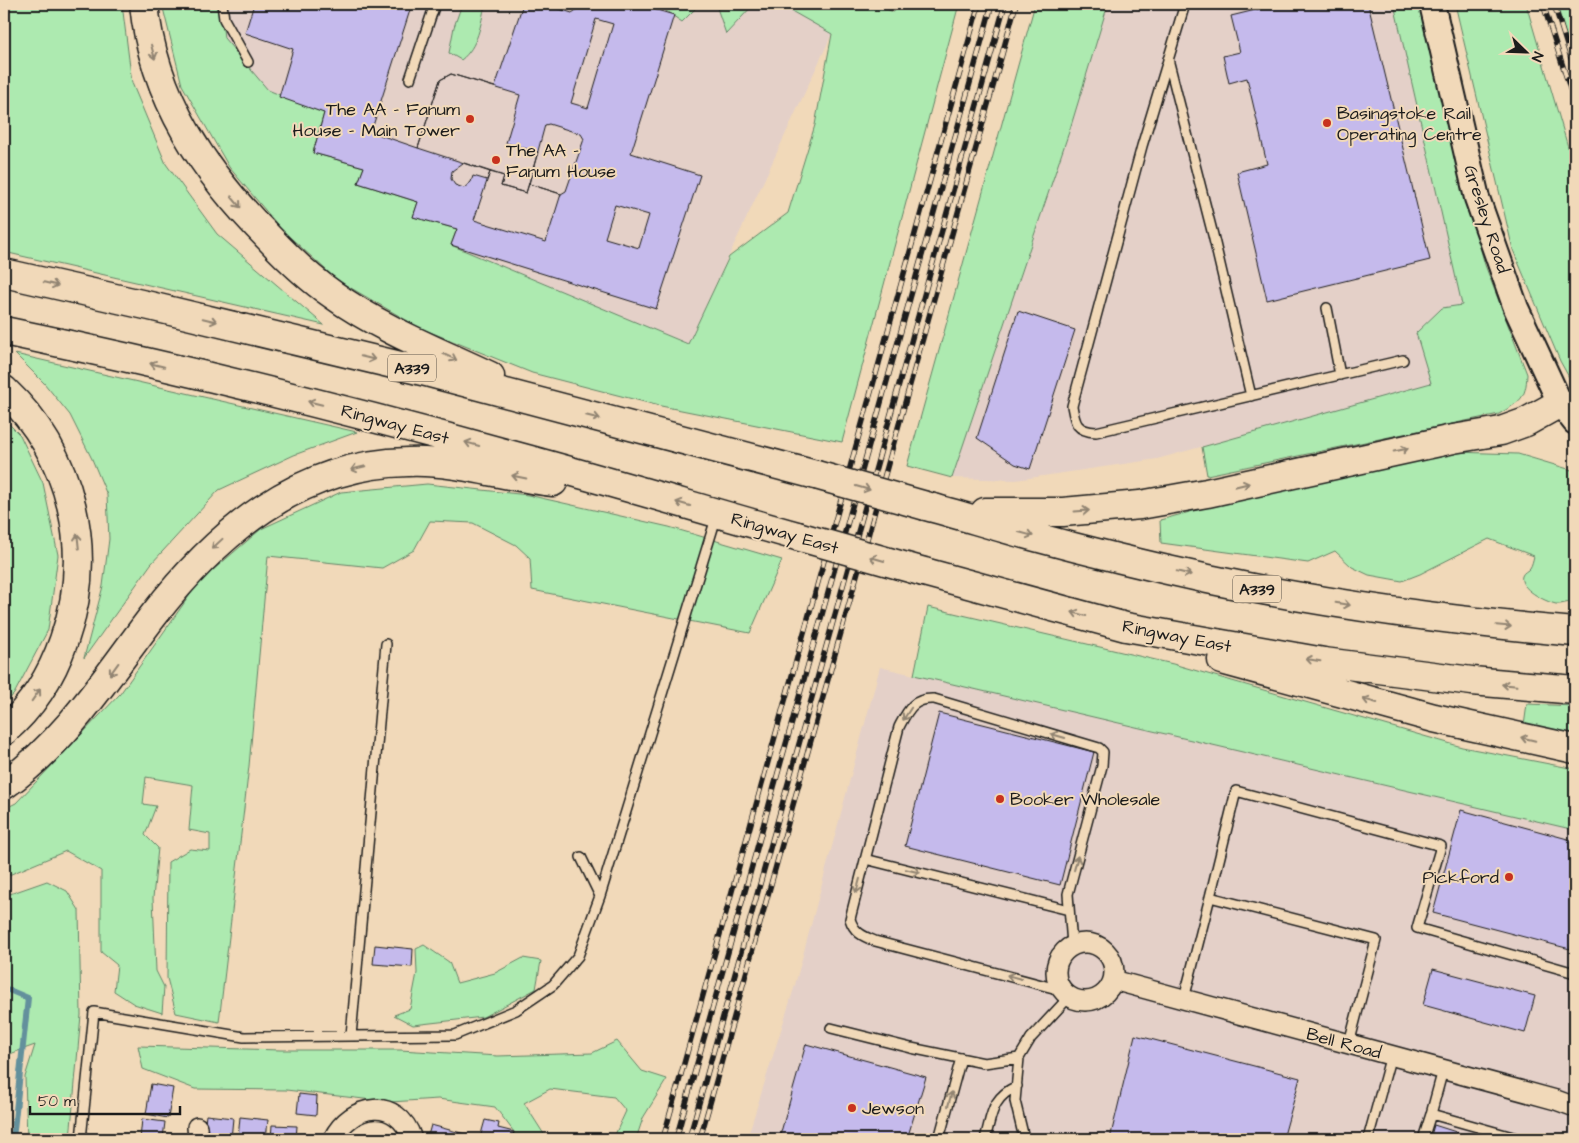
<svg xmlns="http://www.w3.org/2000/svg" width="1579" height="1143" font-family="'Architects Daughter',sans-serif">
<rect width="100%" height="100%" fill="#f1d9b9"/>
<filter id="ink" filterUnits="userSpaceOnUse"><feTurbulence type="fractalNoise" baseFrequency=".02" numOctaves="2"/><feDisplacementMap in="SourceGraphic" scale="10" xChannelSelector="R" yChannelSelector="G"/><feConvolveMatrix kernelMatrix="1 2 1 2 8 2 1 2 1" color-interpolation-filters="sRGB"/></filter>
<g filter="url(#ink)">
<path fill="#e4d0c8" d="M202 4H855L832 34 688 344 283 176Z
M1108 4H1394L1477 371 1157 459 1016 480 952 478 1070 129Z
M880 667 1575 830V1139H747L795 985Z"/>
<path fill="#adeab0" stroke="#648366" d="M4 4H122L132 83 166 164 217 234 324 325 4 252Z
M162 4H220L224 38 268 90 324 113 313 153 364 167 358 183 418 202 413 217 457 229 451 245 688 344 729 257 788 213 815 125 832 34 779 4H873L894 12 896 4H959L842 442 656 405 532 373 420 328 337 280 281 229 229 167 182 85Z
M462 4H485C481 24 478 47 461 60L449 53 454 27Z
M656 4H754L726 34 716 5 700 4 682 22Z
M1035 4H1108L1070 129 952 478 907 466Z
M1394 4H1422L1458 167 1485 265 1527 374C1526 400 1520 401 1499 414L1207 475 1202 447 1431 383 1416 333 1442 308 1462 305Z
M1455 4H1526L1575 171V388L1560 361 1513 250Z
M1556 4H1575V67Z
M15 354 357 432 294 455 219 490 151 564 84 658 103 586 109 539 107 495 92 459 70 415 44 383Z
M4 419 20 435 43 483 58 555 48 630 14 694 4 705Z
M1455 452 1518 454 1575 471V602C1568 601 1562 605 1556 604 1546 602 1518 588 1522 576 1523 572 1528 571 1530 568 1532 565 1533 560 1534 556L1489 539 1420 574 1402 581 1369 575 1352 567 1335 551 1308 563 1161 543 1160 520 1316 478Z
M427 484 528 495 669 527 782 560 750 633 532 590 530 558 516 545 473 523 430 521 414 550 382 568 268 556 249 766 219 1022 176 1013 167 978 168 862 190 849 210 851V834L189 830 193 785 146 777 143 804 156 806 145 835 158 848 153 898 156 971 164 987 162 1013 134 1004 114 991 117 965 101 952V871L66 851 4 877V809L16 803 120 694 199 582 261 529 341 492Z
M928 607 1173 664 1462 747 1575 769V830L914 675Z
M1527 704 1575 706V738L1524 726Z
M47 881 67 891 79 910 81 1015 70 1139H27L25 1077 35 1045 4 1056V896Z
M424 945 449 962 457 983 495 973 523 958 541 961 536 989 483 1017 413 1025 394 1015 410 1009 417 973 416 949Z
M617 1041 642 1071 667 1079 643 1118 636 1139H613L626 1111 614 1097 550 1089 524 1103 547 1139H512L514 1132 495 1107 438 1099 390 1102 286 1090 195 1089 143 1069 138 1046 281 1050H400L498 1056 592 1053Z"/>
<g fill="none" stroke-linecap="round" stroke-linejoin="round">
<path stroke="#63909c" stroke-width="6" d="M4 988 28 998 13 1139"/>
</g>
<path fill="#c5baec" stroke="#1c1c1c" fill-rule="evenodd" d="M254 4H412L371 132 418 148 440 80 451 74 495 87 523 4H636L674 15 631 153 700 175 656 309 451 245 457 229 413 217 418 202 358 183 364 167 313 153 324 113 279 97 293 49 245 33ZM596 19 613 24 588 108 571 103ZM615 205 649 215 639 248 605 238Z
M551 4H580L579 8 572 13 553 7Z
M1280 4H1368L1430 260 1267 300 1237 172 1267 164 1247 78 1229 83 1223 56 1240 52 1231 16Z
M451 74 520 95 506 143 538 152 526 193 501 186 504 176 418 148 440 80Z
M549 124 581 134 584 139 566 191 561 194 529 184 545 125Z
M463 163 490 172 487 180 473 176 471 182 464 188 455 185 451 179 452 171Z
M490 172 504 176 501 186 526 193 529 184 561 194 546 242 474 220Z
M1018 311 1075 330 1030 469 1015 464 977 438Z
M939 713 1094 752 1060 885 905 846Z
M1461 810 1575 841V928L1570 949 1433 913Z
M375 945 413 949 412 967 373 964Z
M1433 969 1535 996 1525 1033 1423 1005Z
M1135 1035 1300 1078 1283 1139H1110Z
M806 1044 926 1077 907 1139H779Z
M151 1084 173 1088 168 1118 146 1114Z
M299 1094 317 1096 316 1115 297 1113Z
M206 1115 233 1118 231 1139H203Z
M240 1117 268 1120 266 1139H238Z
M142 1119 165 1122 163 1138H169L168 1139H140Z
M485 1120 499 1123 498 1128 514 1132 512 1139H427L431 1125 480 1138Z
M272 1125 297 1126 296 1139H271Z
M1434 1125 1478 1139H1430Z"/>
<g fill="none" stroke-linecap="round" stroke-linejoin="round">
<defs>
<path id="service" d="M222 4 224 19 248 62
M1185 4 1142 146 1072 406C1075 423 1076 431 1096 432L1403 360
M1168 59 1213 235 1251 396
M410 79 435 4
M1327 308 1340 375
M581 857 600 896
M865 859 1069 910
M1210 897 1236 791 1441 846 1417 928 1575 973
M1061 990 875 941C862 936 854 932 850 919L899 727C908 710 913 698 934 699L1099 748 1103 752 1102 766 1068 894 1072 945
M1184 999 1210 897 1376 940 1349 1044
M831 1028 911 1048 984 1063 1019 1058 1031 1038 1069 997
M351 1036 386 644
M1019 1058 1015 1101 1023 1134 1021 1139
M1443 1070 1431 1114 1520 1139
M81 1139 94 1012 244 1037 455 1035 516 1010 553 985 578 956 600 896 717 515
M939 1139 961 1058
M985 1139C992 1115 991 1098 1017 1086
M1368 1139 1391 1055
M1423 1139 1431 1114"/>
<path id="minor" d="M1056 972a29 29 0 1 1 58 0a29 29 0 1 1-58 0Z
M1113 980 1556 1100 1575 1107
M197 1127 198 1139
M333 1139C351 1103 398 1096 412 1139"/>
<path id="tertiary" d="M1432 4 1477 198 1516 308 1560 403 1575 422"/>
<path id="trunk" d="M144 4C153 98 205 174 270 239 289 259 309 278 332 294 379 328 437 351 490 376
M4 273 150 306 430 373 816 475
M4 331C173 366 341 408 508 454 605 480 701 509 797 536
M4 390C73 455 95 552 64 640 52 675 32 707 4 731
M926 506C960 515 994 526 1028 535 1087 551 1148 566 1208 579 1329 605 1452 621 1575 632
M985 512H1063L1140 505 1207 493 1453 439 1501 431 1526 422 1560 403
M924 572 1126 627 1324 662 1472 681 1575 690
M1222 660 1434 718 1575 749
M4 785C66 742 107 676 153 616 217 533 298 464 408 462 458 460 504 477 553 482"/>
</defs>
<use href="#service" stroke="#1c1c1c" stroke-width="12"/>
<use href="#minor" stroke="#1c1c1c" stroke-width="22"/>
<use href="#tertiary" stroke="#1c1c1c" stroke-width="28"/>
<use href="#trunk" stroke="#1c1c1c" stroke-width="31"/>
<use href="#service" stroke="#f1d9b9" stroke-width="9"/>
<use href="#minor" stroke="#f1d9b9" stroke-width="19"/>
<use href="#tertiary" stroke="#f1d9b9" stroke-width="24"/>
<use href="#trunk" stroke="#f1d9b9" stroke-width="28"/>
<defs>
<path id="rail" d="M1543 4 1575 104
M1554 4 1575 71
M663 1139 979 4
M676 1139 992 4
M689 1139 1005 4
M700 1139 1016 4"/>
</defs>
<use href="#rail" stroke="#1c1c1c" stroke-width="5.5"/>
<use href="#rail" stroke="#f1d9b9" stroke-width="4" stroke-dasharray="11" stroke-linecap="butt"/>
<defs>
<path id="trunk-bridge" d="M816 475 926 506
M797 536 924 572"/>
</defs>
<use href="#trunk-bridge" stroke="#1c1c1c" stroke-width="31" stroke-linecap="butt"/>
<use href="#trunk-bridge" stroke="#f1d9b9" stroke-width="28"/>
</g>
<defs><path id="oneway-shaft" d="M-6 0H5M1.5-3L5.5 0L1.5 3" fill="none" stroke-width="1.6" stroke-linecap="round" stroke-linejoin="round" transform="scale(1.25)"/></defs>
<g stroke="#918472">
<use href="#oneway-shaft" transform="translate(153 52) rotate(75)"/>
<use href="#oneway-shaft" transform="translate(236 202) rotate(50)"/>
<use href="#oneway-shaft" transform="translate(51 284) rotate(13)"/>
<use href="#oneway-shaft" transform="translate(210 320) rotate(13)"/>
<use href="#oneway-shaft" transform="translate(450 357) rotate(25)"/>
<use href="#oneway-shaft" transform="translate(368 358) rotate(14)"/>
<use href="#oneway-shaft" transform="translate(157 365) rotate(-167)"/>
<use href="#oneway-shaft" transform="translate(315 403) rotate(-166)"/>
<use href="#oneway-shaft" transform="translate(593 417) rotate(14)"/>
<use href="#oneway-shaft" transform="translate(472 444) rotate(-165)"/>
<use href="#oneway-shaft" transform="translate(1401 450) rotate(-12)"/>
<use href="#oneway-shaft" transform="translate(358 468) rotate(167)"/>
<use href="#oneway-shaft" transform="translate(519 477) rotate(-168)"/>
<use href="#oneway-shaft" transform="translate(1242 485) rotate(-13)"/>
<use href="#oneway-shaft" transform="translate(863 488) rotate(16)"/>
<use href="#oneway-shaft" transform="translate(683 504) rotate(-164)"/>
<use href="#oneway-shaft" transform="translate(1082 511) rotate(-4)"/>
<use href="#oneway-shaft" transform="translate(1026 534) rotate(15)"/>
<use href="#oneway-shaft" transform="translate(78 541) rotate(-96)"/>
<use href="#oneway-shaft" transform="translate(217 544) rotate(137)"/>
<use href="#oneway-shaft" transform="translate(877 559) rotate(-164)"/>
<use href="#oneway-shaft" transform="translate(1184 573) rotate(13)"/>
<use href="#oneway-shaft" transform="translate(1343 604) rotate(9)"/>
<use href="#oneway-shaft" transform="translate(1079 614) rotate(-165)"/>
<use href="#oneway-shaft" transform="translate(1504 626) rotate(5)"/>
<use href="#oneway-shaft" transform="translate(1313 660) rotate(-171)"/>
<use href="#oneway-shaft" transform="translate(114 669) rotate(126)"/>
<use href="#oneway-shaft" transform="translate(1509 685) rotate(-174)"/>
<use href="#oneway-shaft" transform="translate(36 695) rotate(-55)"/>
<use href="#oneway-shaft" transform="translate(1370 701) rotate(-165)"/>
<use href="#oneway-shaft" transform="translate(907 714) rotate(123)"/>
<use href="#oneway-shaft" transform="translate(1058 736) rotate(-164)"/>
<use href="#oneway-shaft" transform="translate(1528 739) rotate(-167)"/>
<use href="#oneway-shaft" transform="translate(1076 863) rotate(-75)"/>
<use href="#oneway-shaft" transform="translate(913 871) rotate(14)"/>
<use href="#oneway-shaft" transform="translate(858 886) rotate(105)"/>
<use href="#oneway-shaft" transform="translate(1014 977) rotate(-165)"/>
<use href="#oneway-shaft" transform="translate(950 1099) rotate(-75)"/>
</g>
</g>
<g fill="#c8321e" stroke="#f1d9b9" stroke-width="2">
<circle cx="470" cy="119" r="5"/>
<circle cx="1327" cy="123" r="5"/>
<circle cx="496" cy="160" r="5"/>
<circle cx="1000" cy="799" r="5"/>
<circle cx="1509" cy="877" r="5"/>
<circle cx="852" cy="1108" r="5"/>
</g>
<g text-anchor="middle" stroke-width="4" stroke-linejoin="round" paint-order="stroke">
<g fill="#f1d9b9" stroke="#5c554b" stroke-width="1">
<rect x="388" y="354.5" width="48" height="27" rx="4"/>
<rect x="1233" y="575.5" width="48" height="27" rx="4"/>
</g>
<g font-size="16" font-weight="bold" fill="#1c1c1c">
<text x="412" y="374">A339</text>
<text x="1257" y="595">A339</text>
</g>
<g font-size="18" fill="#1c1c1c" stroke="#f1d9b9" text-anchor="start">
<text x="460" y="115" text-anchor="end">The AA - Fanum<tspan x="460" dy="21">House - Main Tower</tspan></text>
<text x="1337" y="119">Basingstoke Rail<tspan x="1337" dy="21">Operating Centre</tspan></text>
<text x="506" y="156">The AA -<tspan x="506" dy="21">Fanum House</tspan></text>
<text x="1010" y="805">Booker Wholesale</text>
<text x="1499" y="883" text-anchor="end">Pickford</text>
<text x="862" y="1114">Jewson</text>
</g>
<g font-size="18" fill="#1c1c1c" stroke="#f1d9b9">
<text transform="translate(1487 219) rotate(72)" y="6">Gresley Road</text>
<text transform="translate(395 424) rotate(15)" y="6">Ringway East</text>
<text transform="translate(785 533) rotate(16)" y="6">Ringway East</text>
<text transform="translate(1177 636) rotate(11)" y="6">Ringway East</text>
<text transform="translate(1344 1043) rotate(15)" y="6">Bell Road</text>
</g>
</g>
<rect width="1579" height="1143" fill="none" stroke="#f1d9b9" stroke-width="20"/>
<rect x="10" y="10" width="1559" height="1123" fill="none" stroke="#1c1c1c" stroke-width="2" filter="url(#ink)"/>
<g transform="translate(1526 52) rotate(113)" stroke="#f1d9b9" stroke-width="4" paint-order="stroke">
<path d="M0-4L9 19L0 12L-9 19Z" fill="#1c1c1c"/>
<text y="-8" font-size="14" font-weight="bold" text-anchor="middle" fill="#1c1c1c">N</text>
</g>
<path d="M30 1106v8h150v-8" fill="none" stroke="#1c1c1c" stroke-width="2.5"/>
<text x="38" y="1106" font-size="15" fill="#1c1c1c" stroke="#f1d9b9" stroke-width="4" paint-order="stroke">50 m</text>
</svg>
